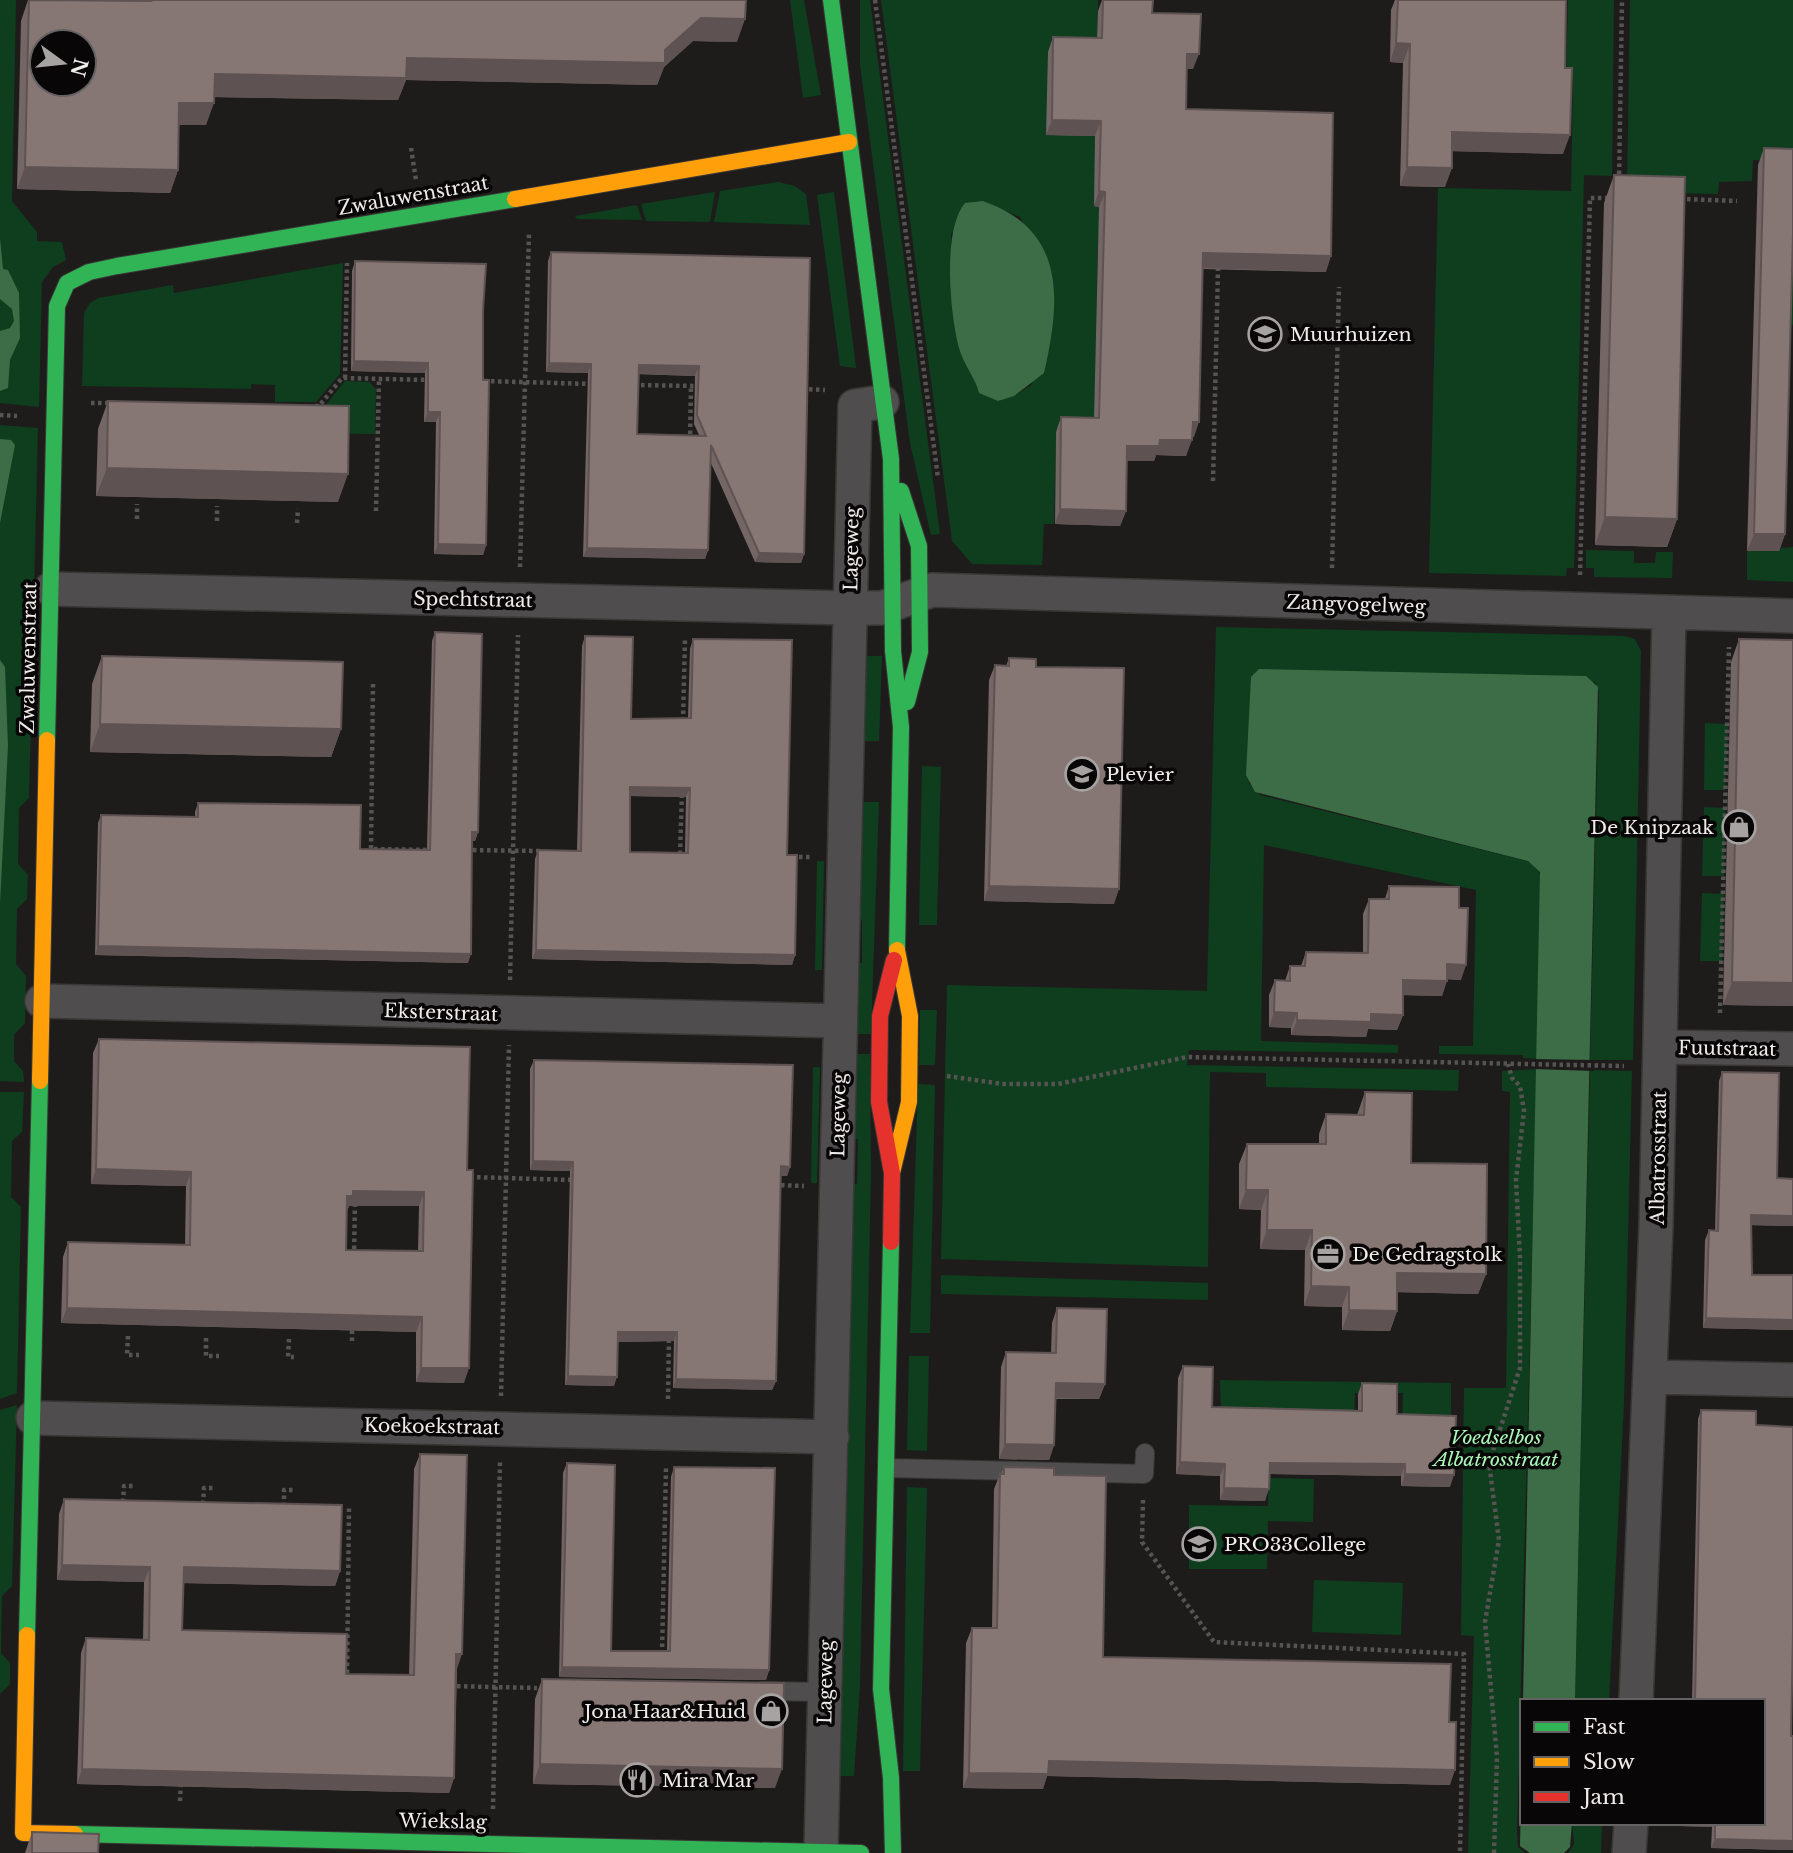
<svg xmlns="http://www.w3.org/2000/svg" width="1793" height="1853" font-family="'Libre Baskerville',serif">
<rect width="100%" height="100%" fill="#1e1c1b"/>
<path fill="#0e3e1d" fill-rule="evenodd" d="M0 0H16L12 201 37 232V241L62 242 66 260 53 267 42 282 39 407 0 403Z
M790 0H804L821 95 803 98Z
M860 0H870L940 534 931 535 910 443 860 65Z
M881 0H1098L1096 135 1106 207 1098 239 1094 432 1056 430 1054 524H1044L1042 565 972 564 952 541ZM983 201 1020 217 1053 280 1047 357 1031 385 1014 396 979 393 955 327 951 234Z
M1568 0H1614L1612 176 1584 175 1574 568H1567L1566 576 1429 573 1438 188 1571 191 1573 81 1566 80Z
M1630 0H1793V325L1786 324 1789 161 1753 160 1752 181 1719 182 1718 194 1627 192Z
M778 182 795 186 806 194 810 225 714 222 720 191Z
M715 192 710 222 646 221 641 204Z
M834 192 856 368 840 366 817 195Z
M637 205 642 220 577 219 575 216Z
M343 263 340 374 316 402H275V385L251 384V389L82 386 84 313 90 303 98 298 173 285 174 293Z
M345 381 369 382 376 389 375 434 283 433 321 411Z
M0 425 38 428 29 798 19 808 18 864 28 875 27 899 17 909 16 964 26 976 25 1023 14 1035V1061L23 1071 24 1082 0 1081Z
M1793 547V582L1747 580V551Z
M1586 550 1634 551V563H1655L1656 552H1673L1672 578 1594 577V568H1586Z
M1216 627 1624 636 1635 639 1641 651 1633 1060H1590L1599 692 1595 682 1248 782 1260 795 1528 861 1538 869 1542 881 1538 1059 1523 1058V1055L1439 1054V1046H1473L1476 890 1264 845 1261 1041 1398 1045V1053L1189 1050 1187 1065 1459 1070 1458 1091 1266 1087V1073L1210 1072 1208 1267 941 1259 947 985 1207 991Z
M863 656H882L879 741H861Z
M1705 723 1728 724 1725 790H1704Z
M922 766 941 767 937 925H919Z
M860 802H879L871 1034H855L856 964 862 963V920H857Z
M1704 807 1725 808 1724 876H1702Z
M817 861H824L822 970H815Z
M1702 893 1724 894 1722 961H1700Z
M920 1010H937L935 1065H919Z
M855 1054H870L871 1175 860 1686 854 1776H838L851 1184H857L858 1139H852Z
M813 1067H820L817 1183H811Z
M1537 1069 1517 1833 1518 1847 1525 1853H1468L1474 1636 1461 1635 1464 1388H1506L1510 1092 1502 1091V1071Z
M1590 1070 1632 1071 1624 1403 1609 1701H1575Z
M918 1084 935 1085 930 1333H910Z
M0 1092H24L22 1132 12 1141 11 1197 21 1207 17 1393 0 1399Z
M941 1275 1208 1283V1300L941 1294Z
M909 1356H929L927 1451 907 1450Z
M1220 1380 1451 1383V1426H1402L1403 1393H1355L1354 1420 1221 1417Z
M17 1405 12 1586 2 1596 1 1653 10 1663V1684L0 1694V1410Z
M1269 1478 1314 1479 1313 1522 1268 1521 1267 1569H1189V1505L1268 1506Z
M907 1487 927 1488 920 1771H903Z
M1314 1580 1403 1583 1401 1635 1312 1632Z
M1572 1823H1602L1601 1853H1568L1574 1844Z"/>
<path fill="#3c6d46" d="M983 201C1066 230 1061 299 1044 373L1014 396 998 401 979 393C975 377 963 364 959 348 950 314 942 230 965 203Z
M0 238 3 269 8 270 19 293 20 338 10 360 8 388 0 391V331L10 328 14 321 12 309 0 299Z
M0 439 11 440 15 445 0 523Z
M0 660 5 667 8 746 0 904Z
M1259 669 1586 676 1598 687 1575 1701H1523L1540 872 1528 861 1255 792 1246 775 1251 677Z
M1522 1749V1823H1572L1570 1847 1564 1853H1530L1520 1846Z"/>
<path fill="#1e1c1b" d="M1534 1059 1594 1060V1071L1534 1069Z"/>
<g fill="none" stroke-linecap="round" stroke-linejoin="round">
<defs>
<path id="lane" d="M887 1468 1144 1474 1145 1453
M762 1691 825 1692"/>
<path id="street" d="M51 589 850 608H882L932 590 1793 616
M42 1001 840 1021
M1660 1047 1793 1049
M1651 1377 1793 1380
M33 1418 832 1437
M1636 1701 1656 1226 1669 614
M821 1851 855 406 882 402
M1629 1853 1631 1823"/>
<path id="fast" d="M831 0 891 459 893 651 901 727 897 950
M901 491 919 546 920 652 907 702
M47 740 57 306 67 283 89 272 117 266 515 199
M891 1242 881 1689 891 1778 893 1853
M27 1635 40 1081
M75 1834 861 1853"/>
<path id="slow" d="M515 199 849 142
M40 1081 47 740
M892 1173 909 1102 910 1016 897 950
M27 1635 23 1833 75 1834"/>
<path id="jam" d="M891 1242 892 1173 879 1102 880 1016 894 960"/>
</defs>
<use href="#lane" stroke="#3a3737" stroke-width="20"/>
<use href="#street" stroke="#3a3737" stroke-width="36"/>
<use href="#fast" stroke="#3a3737" stroke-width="18"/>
<use href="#slow" stroke="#3a3737" stroke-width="18"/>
<use href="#jam" stroke="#3a3737" stroke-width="18"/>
<path stroke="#565453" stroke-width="4.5" stroke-dasharray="3.5 3.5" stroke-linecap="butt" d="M875 0 938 478
M411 148 416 180
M1619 181 1622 0
M1680 199 1737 201
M345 378 347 263
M484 381 591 384
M634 385 699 386
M802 389 825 390
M91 403H110
M315 406H319L342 378 430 380
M0 415 17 416
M690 441 691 386
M1213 481 1218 269
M376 511 379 379
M137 519V504
M217 521V506
M297 523 298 509
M520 567 529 233
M1332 568 1339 287
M1580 575 1590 198H1610
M373 684 371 849 433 850
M683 721 685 639
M466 850 541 851
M680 854 682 793
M792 857H811
M510 980 518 635
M1720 1013 1729 647
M947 1076 1002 1084H1058L1187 1057 1624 1066
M470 1177 573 1180
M774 1185 804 1186
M354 1256 355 1202
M128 1336 127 1355H139
M206 1338V1356H219
M289 1339 288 1357H294
M352 1341V1324
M501 1396 509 1045
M668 1399 669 1337
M1143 1500 1142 1542 1214 1642 1464 1654 1460 1853
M123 1502 124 1486H135
M203 1504 204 1488H214
M284 1506V1490H293
M662 1654 666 1467
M347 1680 349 1507
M450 1686 537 1688
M180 1801 181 1781
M493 1809 500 1461
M1494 1853 1497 1757 1485 1622 1499 1540 1489 1463 1520 1368V1257L1516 1180 1524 1111 1520 1086 1512 1078 1508 1064"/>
<use href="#lane" stroke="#4f4d4d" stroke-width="18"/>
<use href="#street" stroke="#4f4d4d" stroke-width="33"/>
<use href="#fast" stroke="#30b455" stroke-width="16"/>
<use href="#slow" stroke="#ff9f0a" stroke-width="16"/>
<use href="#jam" stroke="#e5322d" stroke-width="16"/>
</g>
<path fill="#736665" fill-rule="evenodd" d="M28 0 737 42 693 41 664 67 657 85 406 80 398 100 214 97 206 125H179L178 170 170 193 17 189 21 21Z
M1102 0H1153L1152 13 1193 69H1186V109L1326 272 1203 269 1194 437H1192L1186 456 1156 455 1154 461H1127L1126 511 1120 526 1055 524 1056 432 1061 417 1094 418 1099 207 1094 206 1095 136 1046 135 1048 52 1053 37 1097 38 1098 11Z
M1395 0H1566L1563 154 1452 151 1445 187 1400 186 1403 63 1390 62 1391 10Z
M1764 148 1785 534 1779 551H1747L1758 165Z
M1614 175 1677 519 1667 547 1595 545 1604 203Z
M551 252 810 258 804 554 801 563 755 562 710 461 708 550 705 559 583 557 588 373 546 372 548 261ZM638 374 695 376 694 424 699 435 637 434Z
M355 261 483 310V380L486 545 483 555 434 554 436 422H424L425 373 351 371 352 271Z
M108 401 338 502 96 496 98 429Z
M435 632 478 832 475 841H472L468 963 95 955 98 823 101 815 195 817V812L198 803 360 849 427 850 432 641Z
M585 636 631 719 688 718 690 649 693 639 787 855 795 955 792 965 532 959 535 859 538 850 577 851 582 646ZM630 796 686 797 685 853 630 852Z
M1739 639 1793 1006 1723 1005 1731 662Z
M102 656 341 729 331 757 90 752 92 684Z
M1009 658 1036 667 1114 904 984 901 989 680 995 665 1006 666Z
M1389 886 1461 980 1447 979 1442 996 1403 995V1015L1397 1030 1368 1029 1366 1037 1291 1035V1028L1269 1027V995L1275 980 1285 981 1290 966H1301L1306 952 1363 953V914L1369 899H1385Z
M99 1039 467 1170 464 1383 416 1382V1332L61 1323 63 1257 68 1242 185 1245 186 1186 91 1184 93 1053ZM349 1206H419L418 1251 346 1250 347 1211Z
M534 1060 790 1167 787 1176H780L776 1381 772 1390 673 1388 674 1341 618 1342 614 1386 565 1385 570 1171 530 1170V1069Z
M1722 1072 1777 1178 1793 1179V1226L1751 1225 1752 1275H1793V1330L1703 1328 1705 1240 1709 1230 1715 1231 1719 1081Z
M1365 1092 1486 1274 1478 1294 1397 1292V1311L1390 1331 1342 1330V1307L1304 1306 1305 1250 1260 1249 1261 1210 1239 1209V1164L1247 1144H1319V1134L1326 1114 1357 1115Z
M1057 1308 1105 1384 1099 1399H1055L1054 1445 1049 1460 999 1459 1001 1367 1006 1352 1051 1353 1052 1323Z
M1183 1366 1212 1407 1358 1410V1394L1362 1383 1397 1414 1450 1487 1401 1486V1476L1269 1474 1265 1501 1220 1500V1476L1176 1474 1178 1378Z
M1701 1410 1756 1425 1791 1736H1793V1850L1711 1848 1712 1827 1680 1826V1823H1763V1701H1692L1698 1419Z
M420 1454 457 1669 454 1778 449 1793 77 1784 81 1653 86 1638 143 1640 144 1582 57 1580 59 1514 64 1499 340 1571 335 1586 183 1583 182 1630 346 1674 409 1675 414 1469Z
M567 1463 611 1651H667L671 1477 674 1467 769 1670 766 1680 559 1677 563 1473Z
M1004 1467 1054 1475 1103 1657 1449 1722 1450 1785 1047 1776 1043 1789 963 1788 966 1643 972 1628H992L994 1489 1000 1474H1001Z
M542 1679 775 1788 533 1784 535 1699Z
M32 1832 98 1853H25Z"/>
<path fill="#5e5352" d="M701 18 745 19 737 42 693 41 664 67 657 85 406 80 398 100 207 97 215 74 407 58 665 50Z
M1396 43 1410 44 1403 63 1390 62Z
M1187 54H1199L1193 69H1181Z
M179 103H214L206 125H171Z
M1052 120 1101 121 1095 136 1046 135Z
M1452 132 1570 135 1563 154 1445 151Z
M25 167 178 170 170 193 17 189Z
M1407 167 1452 168 1445 187 1400 186Z
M1099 191 1105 192 1099 207 1094 206Z
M1203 253 1331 256 1326 272 1197 268Z
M354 361 428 363 425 373 351 371Z
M549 363 591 364 588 373 546 372Z
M639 365 699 366 695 376 635 374Z
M428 412H440L436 422H424Z
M1193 422H1199L1194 437H1187Z
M1160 440H1192L1186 456 1156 455 1154 461H1122L1127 446Z
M107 468 348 474 338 502 96 496Z
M1060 509 1126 511 1120 526 1055 524Z
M1605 517 1677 519 1667 547 1595 545Z
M1754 534H1785L1779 551H1747Z
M438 544 486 545 483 555 434 554Z
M587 548 708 550 705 559 583 557Z
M759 553 804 554 801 563 755 562Z
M100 724 341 729 331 757 90 752Z
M630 787 690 788 686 797 627 796Z
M472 832H478L475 841H468Z
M989 886 1119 889 1114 904 984 901Z
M98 946 471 954 468 963 95 955Z
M536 950 795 955 792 965 532 959Z
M1447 964 1466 965 1461 980 1442 979Z
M1403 980 1447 981 1442 996 1398 995Z
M1732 982 1793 983V1006L1723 1005Z
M1274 1012 1297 1013 1291 1028 1269 1027Z
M1371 1014 1403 1015 1397 1030 1368 1029 1366 1037 1291 1035 1297 1020Z
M533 1161 573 1162 570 1171 530 1170Z
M781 1166 790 1167 787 1176H777Z
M96 1169 191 1172 186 1186 91 1184Z
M1246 1190H1268L1261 1210 1239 1209Z
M353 1191 424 1192 419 1206H349L347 1211V1196Z
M1751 1215 1793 1216V1226L1748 1225Z
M1267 1230H1312L1305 1250 1260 1249Z
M1397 1273 1486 1274 1478 1294 1390 1292Z
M1311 1286 1349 1287 1342 1307 1304 1306Z
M67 1308 422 1317 416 1332 61 1323Z
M1349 1310 1397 1311 1390 1331 1342 1330Z
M1706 1318 1793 1320V1330L1703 1328Z
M618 1332H677L674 1341 615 1342Z
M421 1368H469L464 1383 416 1382Z
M568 1376 617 1377 614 1386 565 1385Z
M676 1379 776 1381 772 1390 673 1388Z
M1056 1383 1105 1384 1099 1399 1050 1398Z
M1005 1444 1054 1445 1049 1460 999 1459Z
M1180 1462 1225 1464 1220 1476 1176 1474Z
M1270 1463 1405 1464 1401 1476 1265 1474Z
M1405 1474 1454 1475 1450 1487 1401 1486Z
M1224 1488 1269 1489 1265 1501 1220 1500Z
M62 1565 150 1567 144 1582 57 1580Z
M184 1567 340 1571 335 1586 178 1583Z
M456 1654H462L457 1669H451Z
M562 1667 769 1670 766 1680 559 1677Z
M1049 1761 1455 1770 1450 1785 1047 1776 1043 1789 963 1788 969 1773Z
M540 1764 782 1769 775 1788 533 1784Z
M82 1769 454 1778 449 1793 77 1784Z
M1681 1823H1713L1712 1827 1680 1826Z
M1715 1839 1793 1841V1850L1711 1848Z"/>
<path fill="#867775" stroke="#5e5352" stroke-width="2" fill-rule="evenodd" d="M29 0 151 1 153 0H746L745 19 701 18 665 50V63L407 58 406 78 215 74 214 103H179L178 170 25 167ZM42 42H84V84H42Z
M1103 0H1153L1152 13 1201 14 1199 54H1187L1186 109 1333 113 1331 256 1203 253 1199 422H1193L1192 440H1160L1159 446H1127L1126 511 1060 509 1061 417 1099 418 1105 192 1099 191 1101 121 1052 120 1053 37 1102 38Z
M1398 0H1566L1565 68H1572L1570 135 1452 132V168L1407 167 1410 44 1396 43Z
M1764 148 1793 149V234L1785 534H1754Z
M1614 175 1685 177 1677 519 1605 517Z
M551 252 810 258 804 554 759 553 711 445 708 550 587 548 591 364 549 363ZM639 365 699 366 697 415 706 436 637 434Z
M355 261 486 264 483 310V380H489L486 545 438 544 440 412H428V363L354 361Z
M108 401 349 406 348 474 107 468Z
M435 632 482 634 478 832H472L471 954 98 946 101 815 198 817V803L361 805 360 849 430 850Z
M585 636 633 637 631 719 691 718 693 639 792 640 787 855H797L795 955 536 950 538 850 581 851ZM630 787 690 788 688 853 630 852Z
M1739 639 1793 640V983L1732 982Z
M102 656 343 662 341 729 100 724Z
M1009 658 1036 659V667L1124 668 1119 889 989 886 995 665 1009 666Z
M1389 886 1459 887V908H1468L1466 965 1447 964V981L1403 980V1015L1371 1014V1022L1297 1020V1013L1274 1012 1275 980 1290 981V966H1305L1306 952 1368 953 1369 899H1389Z
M99 1039 470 1047 467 1170H473L469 1368H421L422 1317 67 1308 68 1242 190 1245 191 1172 96 1169ZM353 1191 424 1192 423 1251 346 1250 347 1196H353Z
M534 1060 793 1065 790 1167 781 1166 776 1381 676 1379 677 1332H618L617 1377 568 1376 573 1162 533 1161Z
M1722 1072 1779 1073 1777 1178 1793 1179V1216L1751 1215 1752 1275H1793V1320L1706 1318 1709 1230 1718 1231Z
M1365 1092 1412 1093 1411 1163 1487 1164 1486 1274 1397 1273V1311L1349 1310V1287L1311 1286 1312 1230H1267L1268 1190H1246L1247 1144H1326V1114L1364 1115Z
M1057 1308 1107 1309 1105 1384 1056 1383 1054 1445 1005 1444 1006 1352 1056 1353Z
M1183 1366 1213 1367 1212 1407 1362 1411V1383L1397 1384V1414L1456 1416 1454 1475 1405 1474V1464L1270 1463 1269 1489 1224 1488 1225 1464 1180 1462Z
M1701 1410 1756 1411V1425L1793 1427V1632L1791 1736H1793V1841L1715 1839V1823H1763V1701H1695Z
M420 1454 467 1455 462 1654H456L454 1778 82 1769 86 1638 149 1640 150 1567 62 1565 64 1499 342 1505 340 1571 184 1567 182 1630 347 1634 346 1674 414 1675Z
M567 1463 615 1465 611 1651H670L674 1467 775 1468 769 1670 562 1667Z
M1004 1467 1054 1468V1475L1106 1476 1103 1657 1451 1664 1449 1722H1456L1455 1770 1049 1761 1048 1774 969 1773 972 1628H997L1000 1474H1004Z
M542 1679 784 1683 782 1769 540 1764Z
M32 1832 99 1834 98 1853H32Z"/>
<defs>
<symbol id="school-ring" viewBox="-11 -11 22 22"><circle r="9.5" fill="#080606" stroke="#a6a3a2" stroke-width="1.5"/><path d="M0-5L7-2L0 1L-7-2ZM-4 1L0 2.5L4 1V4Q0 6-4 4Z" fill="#a6a3a2"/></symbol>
<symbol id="shop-ring" viewBox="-11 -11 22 22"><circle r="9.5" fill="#080606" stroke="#a6a3a2" stroke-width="1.5"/><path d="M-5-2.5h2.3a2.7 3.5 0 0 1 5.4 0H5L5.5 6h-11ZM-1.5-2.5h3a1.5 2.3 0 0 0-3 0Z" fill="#a6a3a2"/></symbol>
<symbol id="office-ring" viewBox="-11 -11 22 22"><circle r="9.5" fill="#080606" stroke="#a6a3a2" stroke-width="1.5"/><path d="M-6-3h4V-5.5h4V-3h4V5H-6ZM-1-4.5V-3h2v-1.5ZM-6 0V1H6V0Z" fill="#a6a3a2"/></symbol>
<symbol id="restaurant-ring" viewBox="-11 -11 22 22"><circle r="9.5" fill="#080606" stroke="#a6a3a2" stroke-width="1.5"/><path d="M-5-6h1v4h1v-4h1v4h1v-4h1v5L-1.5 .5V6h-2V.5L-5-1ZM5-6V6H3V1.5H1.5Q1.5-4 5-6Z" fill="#a6a3a2"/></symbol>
</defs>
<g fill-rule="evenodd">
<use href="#school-ring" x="1246" y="315" width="38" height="38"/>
<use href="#school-ring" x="1063" y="755" width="38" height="38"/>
<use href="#shop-ring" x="1720" y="808" width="38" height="38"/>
<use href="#office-ring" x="1309" y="1235" width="38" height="38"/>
<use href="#school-ring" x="1180" y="1525" width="38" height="38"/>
<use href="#shop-ring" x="752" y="1692" width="38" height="38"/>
<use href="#restaurant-ring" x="618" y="1761" width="38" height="38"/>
</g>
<g text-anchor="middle" stroke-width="7" stroke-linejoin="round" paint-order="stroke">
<g font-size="19" fill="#efebeb" stroke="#080606">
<text transform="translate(413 195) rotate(-10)" y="7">Zwaluwenstraat</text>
<text transform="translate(851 549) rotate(-89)" y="7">Lageweg</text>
<text transform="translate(473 599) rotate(1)" y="7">Spechtstraat</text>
<text transform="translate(1356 604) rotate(2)" y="7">Zangvogelweg</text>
<text transform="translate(28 658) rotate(-89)" y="7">Zwaluwenstraat</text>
<text transform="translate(441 1012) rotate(2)" y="7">Eksterstraat</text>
<text transform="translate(1727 1048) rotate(1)" y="7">Fuutstraat</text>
<text transform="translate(838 1115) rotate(-89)" y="7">Lageweg</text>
<text transform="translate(1658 1158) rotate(-89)" y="7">Albatrosstraat</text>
<text transform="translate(432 1426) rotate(1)" y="7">Koekoekstraat</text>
<text transform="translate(825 1682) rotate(-89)" y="7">Lageweg</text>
<text transform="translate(443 1821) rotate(1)" y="7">Wiekslag</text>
</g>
<g font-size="19" fill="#efebeb" stroke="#080606" text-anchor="start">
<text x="1290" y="341">Muurhuizen</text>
<text x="1106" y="781">Plevier</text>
<text x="1714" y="834" text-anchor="end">De Knipzaak</text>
<text x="1352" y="1261">De Gedragstolk</text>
<text x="1224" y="1551">PRO33College</text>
<text x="746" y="1718" text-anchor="end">Jona Haar&amp;Huid</text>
<text x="662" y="1787">Mira Mar</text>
</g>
<g font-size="19" font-style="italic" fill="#aaf9b8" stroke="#080606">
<text x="1496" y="1444">Voedselbos<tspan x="1496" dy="22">Albatrosstraat</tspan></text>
</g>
</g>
<rect x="1520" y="1699" width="245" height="126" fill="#080606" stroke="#646262" stroke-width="2"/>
<rect x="1534" y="1722" width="35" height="10" fill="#30b455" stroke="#646262" stroke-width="2"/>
<text x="1583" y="1734" font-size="21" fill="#efebeb">Fast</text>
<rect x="1534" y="1757" width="35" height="10" fill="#ff9f0a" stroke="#646262" stroke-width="2"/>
<text x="1583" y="1769" font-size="21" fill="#efebeb">Slow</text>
<rect x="1534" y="1792" width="35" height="10" fill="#e5322d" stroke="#646262" stroke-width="2"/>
<text x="1583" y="1804" font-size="21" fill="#efebeb">Jam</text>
<g transform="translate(63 63) rotate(105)"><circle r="33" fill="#080606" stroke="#646262" stroke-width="2"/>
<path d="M0-5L12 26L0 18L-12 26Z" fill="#a6a3a2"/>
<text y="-10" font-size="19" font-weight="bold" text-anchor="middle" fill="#efebeb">N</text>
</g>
</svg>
